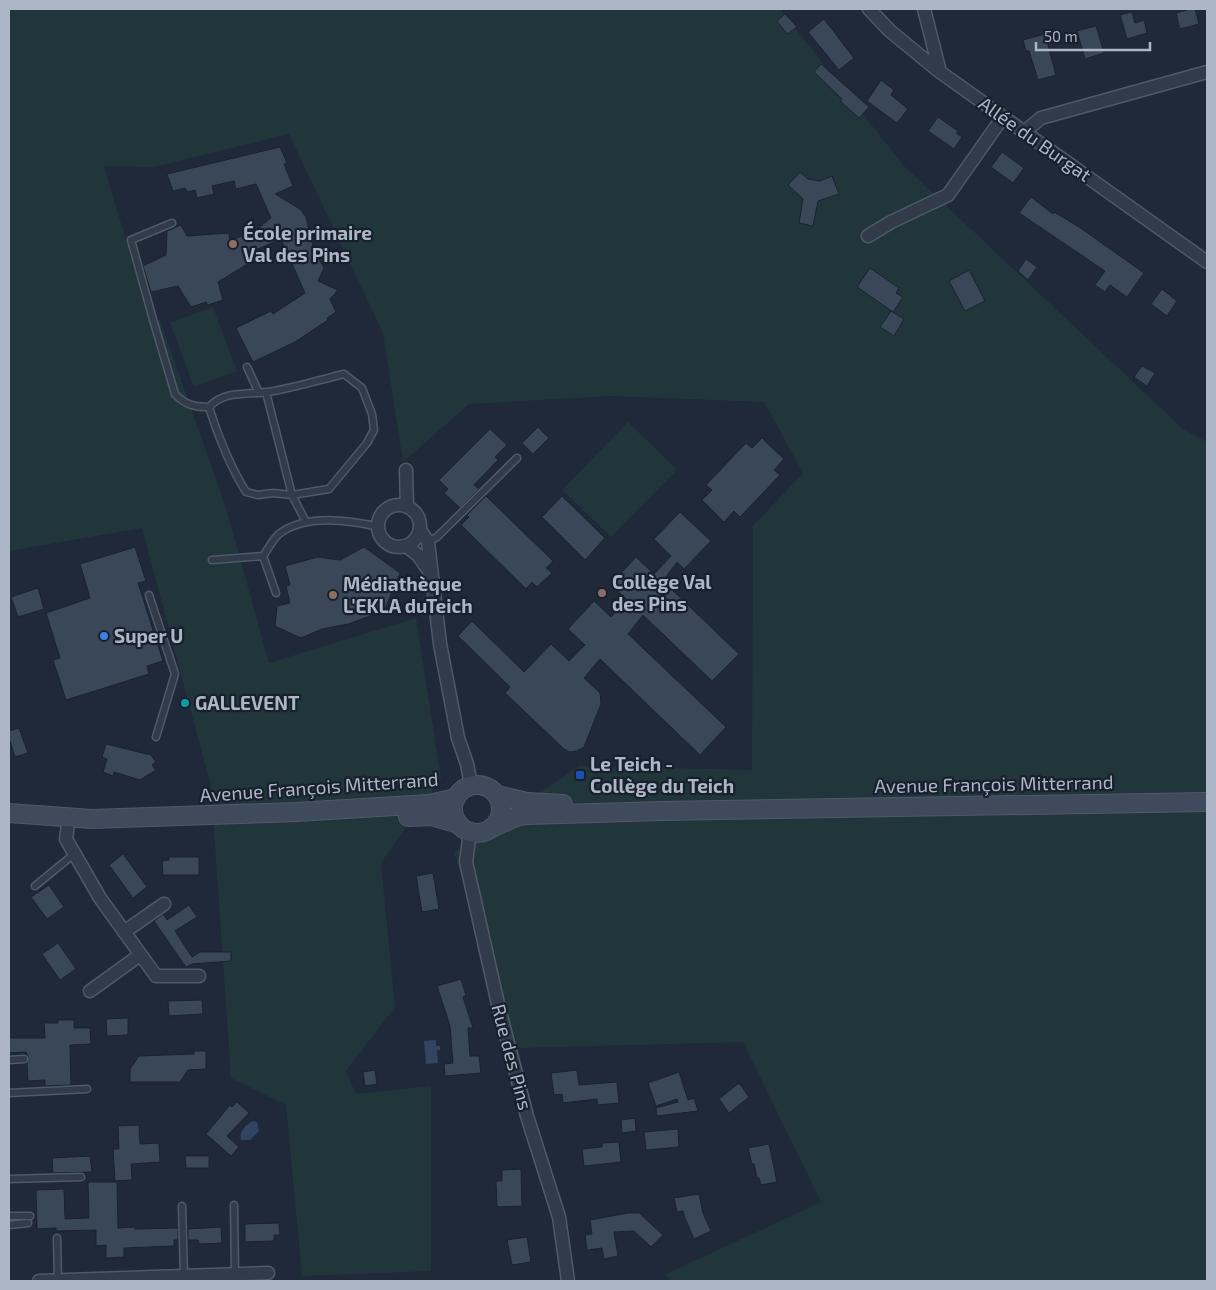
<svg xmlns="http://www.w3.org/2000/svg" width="1216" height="1290" font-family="'Exo 2',sans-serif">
<rect width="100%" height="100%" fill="#1f2939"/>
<path fill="#21363a" d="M9 9H780L904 166 1183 429 1207 442V1281H672L664 1275 821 1202 743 1042 518 1048 454 852 579 766 752 770 753 526 803 473 764 402 611 396 469 404 403 462 383 333 289 134 154 167 104 166 150 321 160 320 226 508 269 663 416 618 441 778 381 863 395 1007 346 1071 356 1094 431 1086V1271L302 1276 286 1105 231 1078 211 786 142 528 9 551Z
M213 307 237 371 194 387 170 323Z
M628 422 677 470 611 537 562 490Z"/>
<path fill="#314461" d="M436 1040V1046H440V1050H437L438 1063 426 1064 424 1041Z
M253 1121 257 1122 259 1131 250 1140H241C239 1131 245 1125 253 1121Z"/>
<path fill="#3a4759" stroke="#1a2230" d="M1190 9H1195L1199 24 1180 29 1176 13Z
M1132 12 1135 23 1144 20 1147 33 1127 39 1120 15Z
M785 14 797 27 787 34 777 21Z
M824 19 854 58 839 70 808 32Z
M1096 26 1104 53 1085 59 1077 31Z
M1045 34 1056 75 1038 80 1029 51H1026L1023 40Z
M821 64 869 107 859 118 840 101 842 99 814 72Z
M881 80 894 90 891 95 908 109 897 123 867 101Z
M938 117 958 131 956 133 962 137 954 149 928 131Z
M280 147 287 163 284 164 293 186 275 194 300 209 306 217 314 250 324 268 318 281 338 290 330 299 336 312 327 318 328 320 295 342 253 362 236 328 271 311 273 314 305 293 281 239 251 252 254 260 218 282 223 300 208 305 206 302 191 307 178 286 151 292 143 266 166 255 167 231 181 225 187 236 229 233 230 241 257 229 271 218 256 184 236 189 234 181 212 186 214 194 197 198 195 190 187 192 185 188 173 191 167 174Z
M1002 152 1024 168 1013 183 991 167Z
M800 172 808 179 820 181 832 176 839 194 818 201 813 226 799 223 803 199 788 185Z
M1031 197 1053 214 1054 212 1079 227 1144 273 1127 297 1110 285 1105 292 1095 285 1105 271 1019 213Z
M1026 259 1037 267 1028 280 1018 271Z
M870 268 899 288 896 293 903 297 893 312 857 287Z
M969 270 985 301 965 311 949 281Z
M1162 289 1177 301 1167 316 1151 304Z
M891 311 904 319 894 336 880 327Z
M1142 366 1155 373 1147 386 1134 377Z
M538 427 549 438 533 454 522 443Z
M490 429 507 445 495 457 498 460 474 485 479 489 460 508 444 493 448 489 439 480Z
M762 438 784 459 774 470 780 475 740 517 734 511 724 522 702 500 712 490 706 485 746 443 752 448Z
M486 496 553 561 546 568 552 573 537 587 532 582 526 589 461 525 469 517 467 515Z
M562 496 605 538 585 560 542 517Z
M680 512 711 541 684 569 677 562 663 581 739 654 712 681 643 615 628 634 726 727 700 755 600 659 584 678 600 693 601 704 584 747 577 751 570 752 564 749 505 693 510 687 458 636 472 621 524 672 551 644 569 661 585 645 568 629 594 601 611 617 627 600 611 584 636 557 654 574 671 556 654 539Z
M135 547 146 581 138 583 163 661 147 666 149 674 66 700 53 660 60 658 46 613 90 598 80 564Z
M364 547 400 573 384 611 348 624 322 629 301 638 275 626 277 606 290 603 286 586 290 585 285 566 318 557 340 560Z
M38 588 44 609 18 617 11 597Z
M19 728 28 753 15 757 9 738V731Z
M106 744 151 755 156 762 152 765 156 770 140 780 114 772 113 776 103 772 107 759 102 757Z
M123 854 147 887 133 898 109 865Z
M169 857H199V875H163L162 861 169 860Z
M433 873 439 909 422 912 416 876Z
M49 885 64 907 47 919 31 897Z
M189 905 197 917 175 931 192 957 200 952H231V961L192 964 186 967 184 964H181L183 963 154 921 163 914 167 920Z
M58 943 76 969 60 980 42 954Z
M461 979 466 995 463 997 473 1028H468L470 1056H479L481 1073 445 1076 444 1064 453 1063 450 1026 437 986Z
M202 1000 203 1014 169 1016 168 1001Z
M128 1018V1035L107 1036 106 1019Z
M58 1020H74V1028H90L91 1044 70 1045 71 1085 45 1086V1080L28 1081 27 1063 28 1057 26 1052 9 1053V1038H45L44 1023H58Z
M194 1051H206V1069L188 1070 180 1082H130V1069L139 1056 194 1054Z
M375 1070 377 1084 365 1086 363 1072Z
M577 1070 579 1085 617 1082 619 1103 598 1105 597 1099 563 1103 562 1094 554 1095 551 1073Z
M679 1072 688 1100 694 1098 698 1111 657 1116 656 1108 678 1102 677 1099 656 1106 648 1083Z
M739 1083 749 1097 729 1113 719 1099Z
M237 1102 249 1113 227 1136 239 1147 231 1156 206 1134 230 1105 232 1107Z
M635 1118 636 1131 622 1133 621 1120Z
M139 1125 140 1144 159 1143 160 1162 131 1164 132 1180 115 1181 113 1149H119L118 1126Z
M678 1129 679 1147 646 1150 644 1132Z
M619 1142 621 1162 584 1166 582 1149 602 1147V1143Z
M769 1144 777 1182 761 1185 759 1178H757L754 1164H752L748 1148Z
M90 1156 92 1172 53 1173 52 1158Z
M185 1156H209V1168H186Z
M521 1169 522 1206 497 1207 496 1181H502V1170Z
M88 1182H117L118 1228 135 1227V1229L178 1228V1240H174V1246L124 1248V1257L106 1258V1245L96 1246V1230L56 1231V1228L37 1229 36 1190 64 1189 65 1219 89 1218Z
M699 1194 703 1213 711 1231 694 1239 685 1218 683 1211 677 1212 674 1198Z
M628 1213H639L663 1235 651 1247 634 1231 614 1232 618 1256 604 1259 602 1248 587 1250 585 1235 592 1234 590 1220Z
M279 1223 280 1235H274V1241L245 1242V1224Z
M221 1227 222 1243 199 1244 198 1240H188V1229Z
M527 1237 531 1262 512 1265 507 1240Z"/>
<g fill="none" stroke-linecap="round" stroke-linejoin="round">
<defs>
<path id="service" d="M172 223 131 240 154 323 175 394C185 405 195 407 209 407
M247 367 259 393
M344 374 362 388 372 414 374 430 367 443 329 489 292 495 273 493 258 495 246 492C230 466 218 436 209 407 225 390 247 395 268 392 293 388 319 380 344 374Z
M266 392 292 495 306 522
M428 542 437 537 517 458
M212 560 263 556
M276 593 263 556C268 549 273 539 279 534 305 514 349 520 379 527
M149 595 175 674 156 737
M35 886 74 854
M9 1060 24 1059
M9 1093 87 1089
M9 1179 81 1177
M234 1205 235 1274
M182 1206 184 1276
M9 1216H30
M9 1225 28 1223
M57 1238 58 1281"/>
<path id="minor" d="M869 9 890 31 940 72 1207 262
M924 9 940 72
M1024 132 1041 118 1207 72
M868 236 891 222 948 195 1003 117
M406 470 407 507
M378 526a21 21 0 1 1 42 0a21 21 0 1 1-42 0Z
M420 530 428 542 440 644 458 738 467 764 471 785
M406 546 418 555 431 574
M69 817 66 839 100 898 156 976H199
M470 832 466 862 498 1004 527 1116 559 1217 568 1281
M124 932 164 904
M90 991 140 955
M39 1281 268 1273"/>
<path id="secondary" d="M453 809a24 24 0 1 1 48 0a24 24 0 1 1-48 0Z
M497 795 527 802 563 804
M9 813 92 819 296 812 429 804 456 798
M408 817 431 816 459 824
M491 828 518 816 527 815 662 811 1207 802"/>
</defs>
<use href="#service" stroke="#505967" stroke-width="9"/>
<use href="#minor" stroke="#505967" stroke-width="15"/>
<use href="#secondary" stroke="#505967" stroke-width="20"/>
<use href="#service" stroke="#323b49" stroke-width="6"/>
<use href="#minor" stroke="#323b49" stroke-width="12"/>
<use href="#secondary" stroke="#404a5d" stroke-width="18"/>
</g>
<g fill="#8d6e63" stroke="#18202e" stroke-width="2">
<circle cx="233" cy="244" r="5"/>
<circle cx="602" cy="593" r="5"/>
<circle cx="333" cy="595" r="5"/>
</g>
<circle fill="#3f7fe0" stroke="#18202e" stroke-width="2" cx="104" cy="636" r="5"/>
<circle fill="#0f9aa8" stroke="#18202e" stroke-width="2" cx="185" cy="703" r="5"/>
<rect fill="#1a4fb4" stroke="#18202e" stroke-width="2" x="575" y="770" width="10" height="10" rx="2.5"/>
<g text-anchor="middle" stroke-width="4.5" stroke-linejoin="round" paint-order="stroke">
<g font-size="19" fill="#adb6c6" stroke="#18202e">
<text transform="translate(1035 139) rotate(35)" y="7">Allée du Burgat</text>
<text transform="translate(994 784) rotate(-1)" y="7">Avenue François Mitterrand</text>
<text transform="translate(319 787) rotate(-4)" y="7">Avenue François Mitterrand</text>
<text transform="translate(512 1057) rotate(75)" y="7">Rue des Pins</text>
</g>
<g font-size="19" font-weight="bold" fill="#adb6c6" stroke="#18202e" text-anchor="start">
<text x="243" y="240">École primaire<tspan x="243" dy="22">Val des Pins</tspan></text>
<text x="612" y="589">Collège Val<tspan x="612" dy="22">des Pins</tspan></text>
<text x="343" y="591">Médiathèque<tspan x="343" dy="22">L'EKLA duTeich</tspan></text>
<text x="114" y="643">Super U</text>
<text x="195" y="710">GALLEVENT</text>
<text x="590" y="771">Le Teich -<tspan x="590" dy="22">Collège du Teich</tspan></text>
</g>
</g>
<rect width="1216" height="1290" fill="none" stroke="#adb6c6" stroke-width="20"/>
<path d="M1036 42v8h114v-8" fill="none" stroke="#adb6c6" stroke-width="2.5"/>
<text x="1044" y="42" font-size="15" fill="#adb6c6" stroke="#18202e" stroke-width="4" paint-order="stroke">50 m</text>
</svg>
